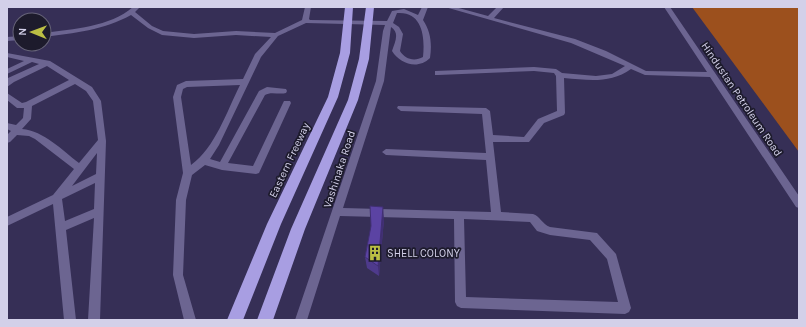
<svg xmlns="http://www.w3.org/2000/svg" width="806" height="327" font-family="Karla,sans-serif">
<rect width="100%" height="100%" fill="#362f56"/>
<path fill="#9c501d" d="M692 7H799V152Z"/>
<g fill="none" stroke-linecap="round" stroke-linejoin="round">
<path fill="#6c6591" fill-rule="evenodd" d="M133 7H140L135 12 152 26 163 31 194 34 236 31 275 33 302 20 305 7H311L309 19 310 20 387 21 392 11 404 9 418 15 422 7H428L423 20C431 32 432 44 430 58 418 70 400 64 392 51 395 42 400 33 391 27L384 81 343 208 491 212 486 160 386 155 382 152 386 149 486 153 482 114 401 111 397 108 398 106 486 108 490 111 493 135 524 137 538 119 557 111 556 76 554 73 534 71 438 75H435V71L534 67 556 69 562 73 596 76 612 74 625 66 571 43 445 7H455L488 16 497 7H504L494 18 575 39 606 51 646 71 707 72 664 7H670L799 196V208L796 207 710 77 645 75 631 69C610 84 588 80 564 78L565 113 564 115 544 123 529 142H493L501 212 533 214C540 216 542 224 550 227L597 233 616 254 631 308 629 312 625 314 461 308 457 306 455 302 454 219 340 216 307 320H295L376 81 383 31 385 25 306 23 278 36 261 57 219 145 210 159 220 162 259 91 267 87 286 89 287 91 286 93C279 95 271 91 265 95L228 163 253 166 283 103 284 101H290L291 103 259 173 256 174 222 170 205 165 192 175 186 200 183 275 196 320H184L173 275 176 200 183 173 173 97 177 85 186 81 243 79 255 54 271 37 236 35 194 38 162 35 148 28 131 15C104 30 74 33 44 37V33C73 29 110 27 133 7ZM397 13C423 11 425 38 423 57 414 62 405 59 400 51L403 34 399 27 393 23ZM240 85C227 111 215 148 191 165L181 97 183 89 187 87ZM464 219 530 222 537 231 550 235 590 240 607 259 618 302 466 297Z
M20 36V40L7 41V37Z
M7 53 50 61 92 87 101 101 106 141 100 320H88L94 218 66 230 76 320H64L53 204 7 226V217L53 195 74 169 35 139 29 136 17 135 10 142 7 143V135L11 131 7 129V123L16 125 23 118 24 108H17L7 100V93L22 103 26 102 69 80 47 66 14 82 7 87 8 78 39 64 32 62 7 74V69L24 61 7 57ZM75 84 86 91 93 101 98 140 79 163C62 150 44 131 22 129L31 119 32 106ZM97 153 96 174 72 186ZM95 183 94 209 65 221 62 199Z"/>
<path fill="#a89ee2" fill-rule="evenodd" d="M345 7H353L350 53 338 97 281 224 243 320H227L267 224 328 97 340 53Z
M366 7H374L369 59 358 100 305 229 273 320H257L291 229 348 100 359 59Z"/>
</g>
<path fill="#4e3a8c" d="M384 219 379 276 367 268 365 257Z"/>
<path fill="#402f72" d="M383 207 384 219 379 276 378 266Z"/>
<path fill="#5b43a3" stroke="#402f72" d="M370 206 383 207 378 266 365 257 371 226Z"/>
<defs>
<symbol id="building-bare" viewBox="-9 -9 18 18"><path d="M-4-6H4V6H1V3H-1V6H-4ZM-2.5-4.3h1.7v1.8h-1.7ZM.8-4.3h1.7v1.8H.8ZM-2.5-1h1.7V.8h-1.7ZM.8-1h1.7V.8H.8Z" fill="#bcbf44" stroke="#1d1b2c" stroke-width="2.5" paint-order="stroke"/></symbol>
</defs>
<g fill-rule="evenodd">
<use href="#building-bare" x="364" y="242" width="22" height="22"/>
</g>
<g text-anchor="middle" stroke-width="3.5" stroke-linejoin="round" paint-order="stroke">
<g font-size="11" fill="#d3d0e9" stroke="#1d1b2c">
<text transform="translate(742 99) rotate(56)" y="4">Hindustan Petroleum Road</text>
<text transform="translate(289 160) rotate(-65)" y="4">Eastern Freeway</text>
<text transform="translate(339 169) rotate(-72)" y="4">Vashinaka Road</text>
</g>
<g font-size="11" fill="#d3d0e9" stroke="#1d1b2c" text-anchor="start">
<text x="387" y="257">SHELL COLONY</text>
</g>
</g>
<rect width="806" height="327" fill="none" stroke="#d3d0e9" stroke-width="16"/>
<g transform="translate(32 32) rotate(271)"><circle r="19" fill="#1d1b2c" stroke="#666378"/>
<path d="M0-3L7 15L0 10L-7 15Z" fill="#bcbf44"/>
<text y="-6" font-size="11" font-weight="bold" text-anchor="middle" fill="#d3d0e9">N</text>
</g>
</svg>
